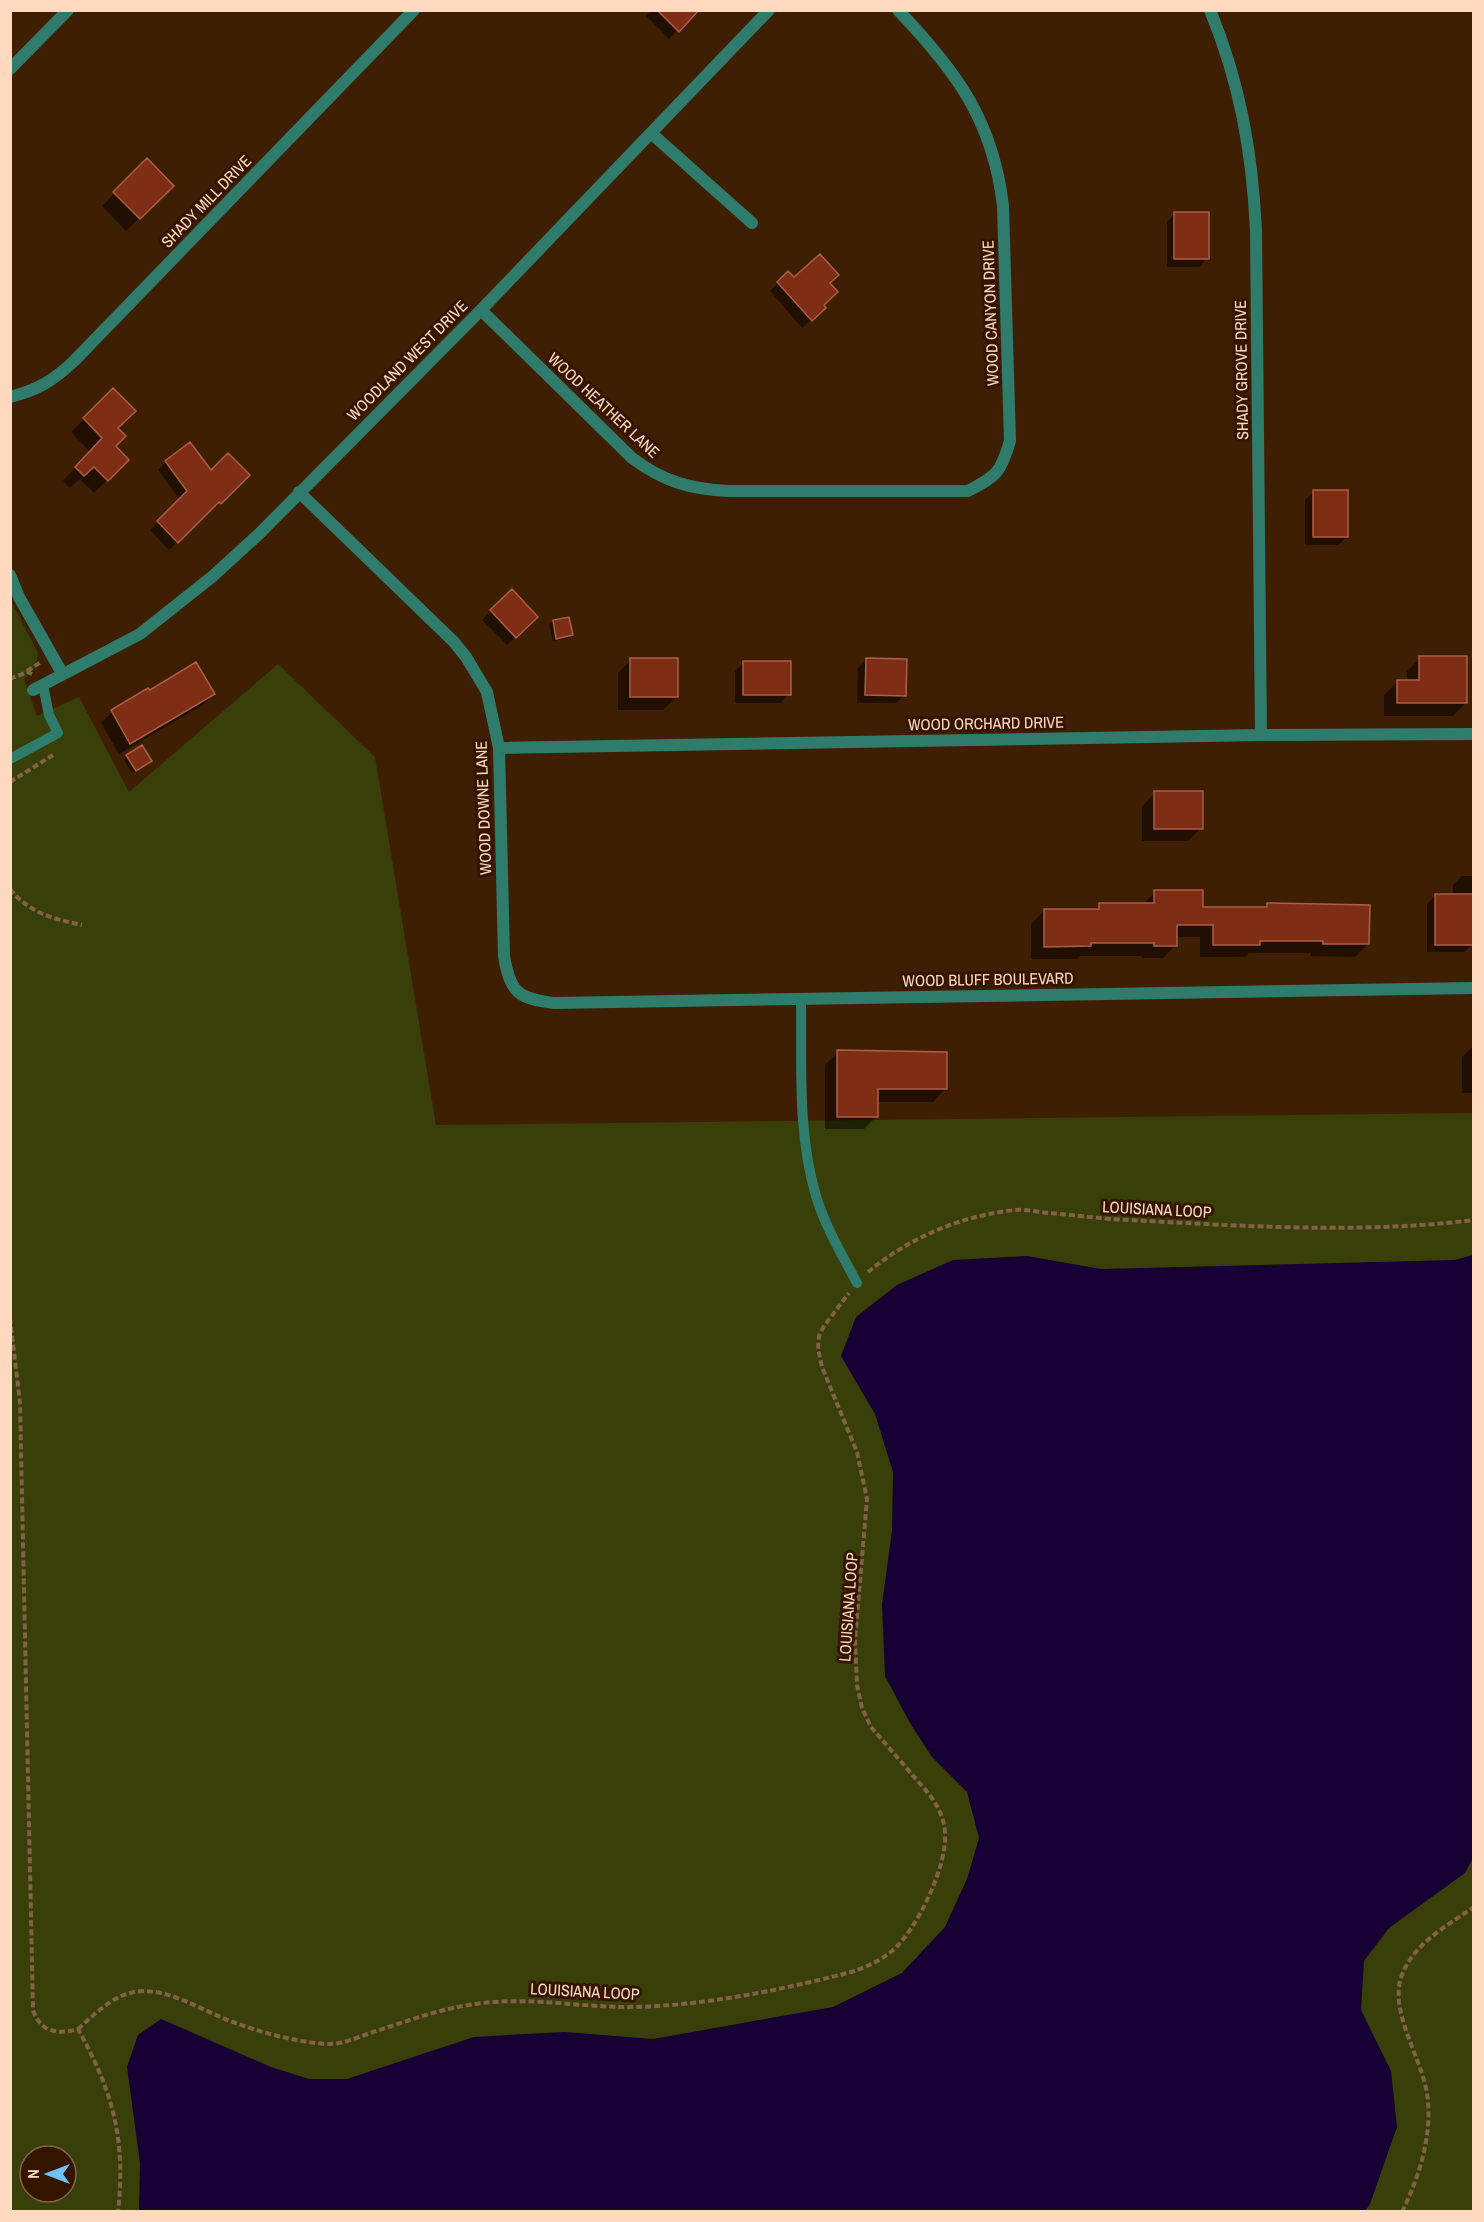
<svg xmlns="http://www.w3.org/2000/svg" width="1484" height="2222" font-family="'Archivo Narrow',sans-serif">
<rect width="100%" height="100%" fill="#3f1f03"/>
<path fill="#383f09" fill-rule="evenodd" d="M10 599 38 653 36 667 24 679 37 716 79 697 129 792 278 664 375 757 436 1125 1473 1113V2211H11ZM30 2156H66V2192H30Z"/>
<path fill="#170033" d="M1473 1255V1858L1465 1873 1389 1928 1364 1961 1361 2010 1391 2071 1397 2127 1370 2204 1365 2211H139L140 2163 127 2067 138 2035 161 2019 271 2067 309 2079H347L474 2037 564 2032 653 2039 833 2007 902 1973 945 1927 967 1879 979 1838 967 1792 932 1757 910 1723 885 1676 882 1604 892 1531 893 1472 875 1414 841 1356 856 1317 897 1285 953 1260 1027 1256 1101 1269 1455 1260Z"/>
<path fill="#0007" d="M651 10H697L669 39 646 16Z
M147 161 172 186 126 231 102 206Z
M1175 214 1207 258 1199 267H1167V222Z
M794 279 828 284 822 305 815 316 802 328 770 291 778 283Z
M113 390 116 428 114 446 127 460 94 493 80 479 70 488 63 481 90 452 71 432Z
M166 462 211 472 248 475 169 550 150 530 180 500 158 470Z
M1314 492 1347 537 1338 545H1305V500Z
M512 591 536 617 507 645 482 620Z
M553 622 571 635 567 639 553 641 549 625Z
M1420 658 1466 703 1453 716H1384V695L1397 682H1407V671Z
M867 659 905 695 896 703H857L858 668Z
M631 660 676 697 663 710H618V673Z
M744 662 789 694 781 703H735V671Z
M148 690 214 694 203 705 119 754 101 723 112 712Z
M127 756 147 764 132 773 124 760Z
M1155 793 1201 828 1188 841H1142V806Z
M1462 876H1474L1473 944 1464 952H1427V904L1436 895H1453V885Z
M1155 892 1201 909H1263L1267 905 1368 944 1355 957 1311 956V953H1249L1245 957H1200V937H1176V945L1163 958H1142V956H1080L1077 959H1031V924L1044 911 1094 910 1100 905H1142Z
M1474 1045V1093H1462V1057Z
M838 1052 946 1088 933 1102H877V1116L864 1129H825V1065Z"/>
<path fill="#7f2e16" stroke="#ac5e49" stroke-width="1.5" d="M657 10H699L679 32Z
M147 158 174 186 140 219 113 192Z
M1174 212H1209V259H1174Z
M820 254 839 275 830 283 838 292 824 305 826 308 812 321 777 282 788 271 794 277Z
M113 388 136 411 118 428 126 436 116 446 129 460 108 481 94 467 84 476 75 467 102 438 83 418Z
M190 442 211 470 228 453 250 475 221 504 219 502 178 543 157 521 187 491 165 461Z
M1313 490H1348V537H1313Z
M512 589 538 617 516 638 490 610Z
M569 617 573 635 556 639 553 620Z
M1419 656H1467V703H1397V680H1419Z
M630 658H678V697H630Z
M866 658 907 659 906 696 865 695Z
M743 661H791V695H743Z
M196 662 215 694 130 744 111 710 148 688 150 690Z
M142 745 152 761 136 771 126 755Z
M1154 791H1203V829H1154Z
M1154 890H1203V907H1267V903L1370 905 1369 944H1323V941H1260V945H1213V925H1177V946H1154V943H1091V946L1044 947V909H1099V903H1154Z
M1435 894H1473V945H1435Z
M837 1050 947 1052V1089H878V1117H837Z"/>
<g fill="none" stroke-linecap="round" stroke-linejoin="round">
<path stroke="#836146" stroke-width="4" stroke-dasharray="6 3" stroke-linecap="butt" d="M27 671 41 662
M10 679 27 672 32 674
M10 782 53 755
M10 889C29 913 54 919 82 925
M868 1272C909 1238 962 1215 1016 1210 1026 1209 1038 1212 1048 1213 1075 1215 1102 1219 1129 1220 1243 1226 1360 1234 1474 1220
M10 1318 20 1403 33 2010C40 2032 58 2035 78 2029 113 2092 126 2139 118 2212
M78 2029C94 2015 112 1996 134 1992 167 1986 202 2011 233 2022 262 2033 293 2041 325 2044 341 2045 358 2037 373 2032 405 2022 436 2010 469 2005 528 1995 578 2008 636 2007 708 2005 786 1989 855 1971 868 1966 881 1960 892 1951 917 1930 948 1865 945 1832 944 1817 937 1805 929 1794L871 1727 862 1708 857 1685 855 1640 867 1499 857 1452 822 1367 818 1349 819 1336 824 1326 849 1293
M1402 2212C1420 2175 1433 2134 1427 2093 1421 2057 1388 2009 1402 1975 1414 1943 1447 1926 1474 1907"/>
<path stroke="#307c6c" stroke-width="10" d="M10 759 58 733 49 715 43 685
M801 999C802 1064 797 1132 816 1196 825 1226 842 1255 857 1283"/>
<path stroke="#307c6c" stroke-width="12" d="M1210 10C1240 83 1252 151 1256 230L1261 735
M10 69 68 10
M651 133 752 223
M481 310 632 458C664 482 690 489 729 491H968C997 476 1001 472 1010 441L1003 206C993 120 956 71 898 10
M10 397C38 390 54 380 74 361L414 10
M299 492 454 642 466 657 487 692 499 748 504 956C510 992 518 999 554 1003L1474 988
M10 575 19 597 62 673
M33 690 140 634 213 576 259 534 481 310 769 10
M499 748 1261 735 1474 734"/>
</g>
<g text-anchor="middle" stroke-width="6" stroke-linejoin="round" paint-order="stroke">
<g font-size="16" fill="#fed9c0" stroke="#351500">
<text transform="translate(206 201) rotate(-46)" y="6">SHADY MILL DRIVE</text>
<text transform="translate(990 313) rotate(-92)" y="6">WOOD CANYON DRIVE</text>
<text transform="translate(407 360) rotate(-45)" y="6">WOODLAND WEST DRIVE</text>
<text transform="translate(1241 370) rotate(-91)" y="6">SHADY GROVE DRIVE</text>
<text transform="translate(604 405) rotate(43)" y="6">WOOD HEATHER LANE</text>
<text transform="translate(986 723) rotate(-1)" y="6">WOOD ORCHARD DRIVE</text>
<text transform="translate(483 808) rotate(-92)" y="6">WOOD DOWNE LANE</text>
<text transform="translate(988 979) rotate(-1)" y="6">WOOD BLUFF BOULEVARD</text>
<text transform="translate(1157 1209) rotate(3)" y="6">LOUISIANA LOOP</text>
<text transform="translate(848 1607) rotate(-86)" y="6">LOUISIANA LOOP</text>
<text transform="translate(585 1991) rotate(3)" y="6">LOUISIANA LOOP</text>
</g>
</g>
<rect width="1484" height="2222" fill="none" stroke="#fed9c0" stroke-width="24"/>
<g transform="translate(48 2174) rotate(270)"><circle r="28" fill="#351500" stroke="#85634d" stroke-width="1.5"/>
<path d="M0-4.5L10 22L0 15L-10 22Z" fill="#6fc2f4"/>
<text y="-9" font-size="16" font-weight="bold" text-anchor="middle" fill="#fed9c0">N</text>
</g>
</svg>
